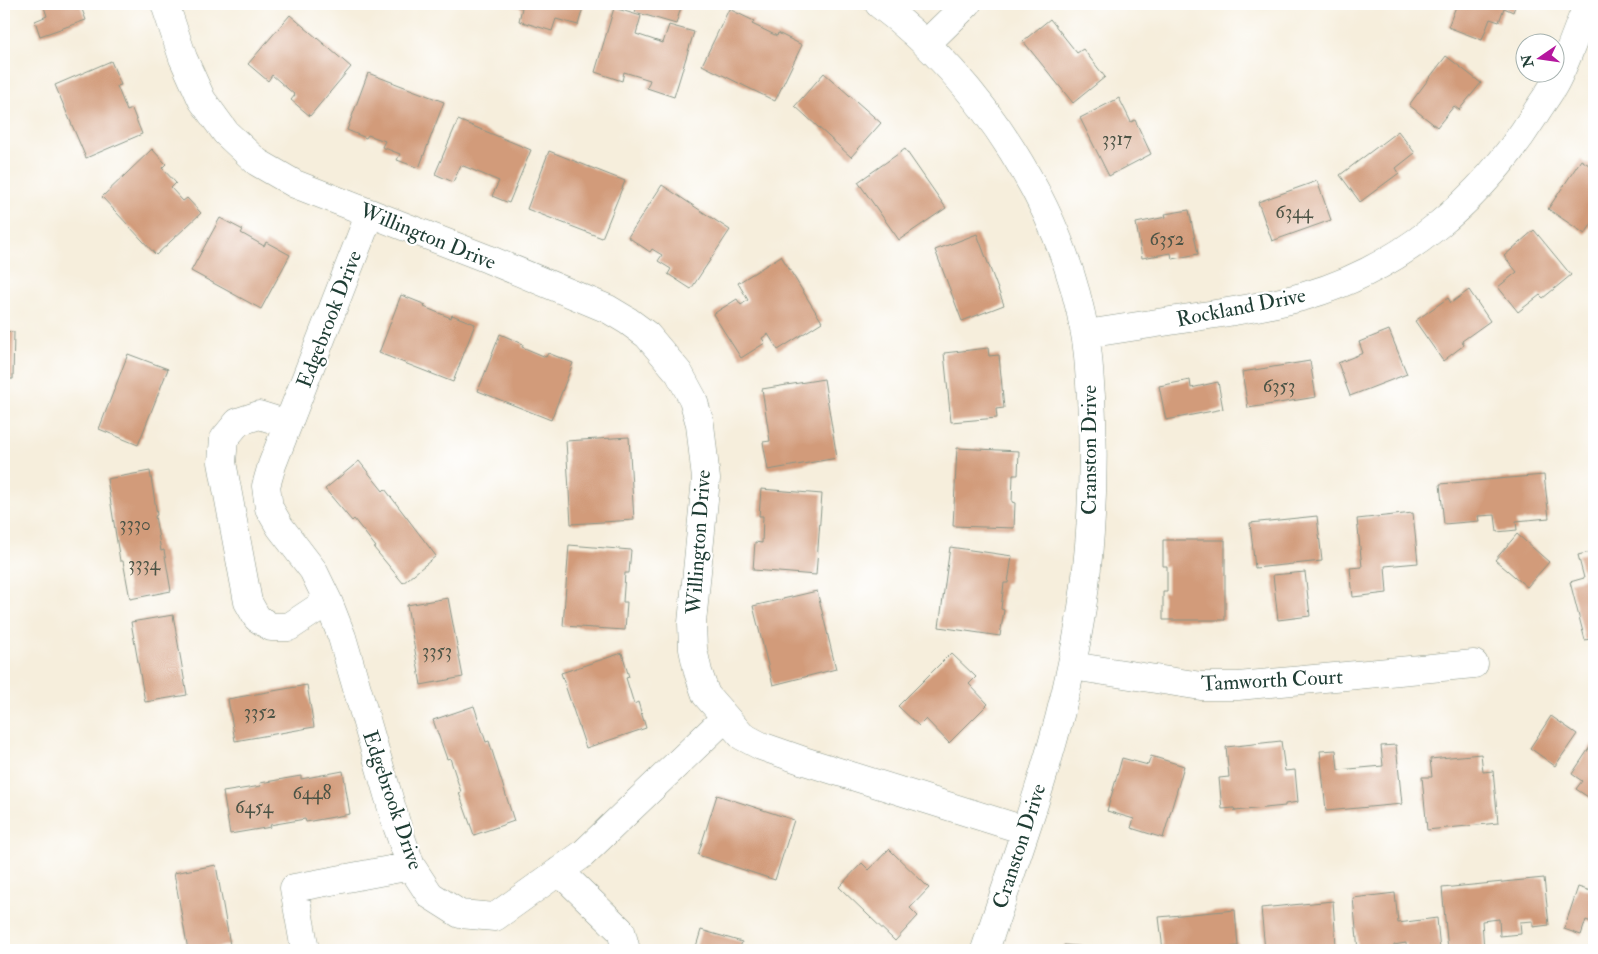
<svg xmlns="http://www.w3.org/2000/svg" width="1598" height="954" font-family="'IM FELL Double Pica',serif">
<rect width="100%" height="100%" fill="#fff"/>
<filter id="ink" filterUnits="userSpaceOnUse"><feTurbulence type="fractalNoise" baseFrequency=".02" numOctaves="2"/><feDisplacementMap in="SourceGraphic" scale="10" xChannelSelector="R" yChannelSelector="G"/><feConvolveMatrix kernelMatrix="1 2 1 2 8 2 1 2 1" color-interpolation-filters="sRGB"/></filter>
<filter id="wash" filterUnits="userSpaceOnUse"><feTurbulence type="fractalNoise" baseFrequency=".0096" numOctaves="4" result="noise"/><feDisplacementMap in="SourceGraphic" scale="20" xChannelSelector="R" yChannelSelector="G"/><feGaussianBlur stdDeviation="1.12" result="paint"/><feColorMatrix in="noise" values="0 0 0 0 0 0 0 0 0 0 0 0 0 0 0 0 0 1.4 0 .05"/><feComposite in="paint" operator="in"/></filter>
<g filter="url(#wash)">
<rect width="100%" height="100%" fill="#f6eedc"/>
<g id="blocks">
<path fill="#d29b7a" d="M43 4H80L86 20 40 36 35 21 47 16Z
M508 4H584L578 25 556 19 552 31 519 21 522 8Z
M638 4H682L676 24 635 12Z
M1457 4H1516L1513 12 1504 8 1499 22 1490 19 1482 40 1448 27Z
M614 8 641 16 636 34 663 43 669 25 694 32 674 97 647 88 650 80 624 72 622 81 595 72Z
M729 9 754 21 752 24 777 36 778 33 802 45 775 101 702 65Z
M290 15 351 67 310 116 291 100 295 95 272 75 268 81 248 64Z
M1050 19 1077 53 1083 49 1105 77 1073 103 1023 41Z
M1446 56 1481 83 1459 110 1454 106 1437 127 1409 105Z
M111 61 121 85 117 86 127 111 132 109 142 134 86 158 55 85Z
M368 73 444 102 419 168 397 160 400 154 382 147 385 141 368 135 366 138 347 130Z
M824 73 881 123 851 157 795 106Z
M1119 98 1131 122 1135 120 1151 154 1109 176 1080 118Z
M458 120 531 150 509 203 492 196 499 181 461 165 453 182 435 174Z
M1398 131 1415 153 1396 168 1399 173 1360 202 1340 175Z
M152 149 166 164 162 168 176 183 171 188 183 201 187 198 201 213 156 255 102 197Z
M905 149 946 208 899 240 858 182Z
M549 151 625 181 602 238 527 209Z
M1581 160 1594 168V220L1585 234 1548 209Z
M1317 181 1331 220 1272 241 1258 202Z
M662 185 730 230 691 289 668 274 671 269 658 261 662 255 652 249 650 252 628 237Z
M1189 210 1198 254 1172 259 1171 253 1142 258 1136 223 1166 217 1165 214Z
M220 218 243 230 241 233 264 246 266 242 290 255 261 309 191 271Z
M1534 230 1571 275 1543 298 1540 295 1518 312 1498 287 1517 272 1504 256Z
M977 234 1004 305 962 321 935 250Z
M781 256 822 322 778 350 768 334 762 338 765 343 741 358 713 314 737 299 741 305 748 300 738 283Z
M1469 290 1490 321 1462 341 1464 345 1443 361 1415 321 1448 298 1451 303Z
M401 295 426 305 424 307 451 318 452 315 475 324 453 382 379 353Z
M1389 330 1407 374 1350 396 1338 363 1363 353 1359 342Z
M4 331 14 332 13 379H4Z
M500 334 523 344 522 347 546 357 548 353 573 363 551 420 478 391Z
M988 348 989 356 999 355 1004 408 996 409 997 418 951 422 944 353Z
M128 354 168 369 138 445 99 429Z
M1310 361 1316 397 1248 408 1242 372Z
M824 379 837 458 768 470 763 442 770 441 762 389Z
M1190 380 1191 388 1218 382 1223 409 1166 420 1159 386Z
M629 437 634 520 571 524 566 441Z
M957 448 1019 451 1018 475H1013L1012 502 1015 503 1014 528 953 526Z
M359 461 383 491 385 489 436 556 403 583 374 548 376 547 354 519 352 521 325 489Z
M150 471 157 515 155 516 161 551 164 550 171 591 130 599 123 561H120L107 479Z
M1544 475 1549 518 1516 521 1517 530 1497 532 1495 515 1478 516 1479 521 1444 524 1440 484Z
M761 489 822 494 816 575 753 570 755 542 762 543 763 516H759Z
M1413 513 1418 563 1385 566 1387 593 1353 597 1350 568 1362 567 1357 519Z
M1317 516 1322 561 1255 568 1250 523Z
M1517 534 1549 562 1527 587 1495 560Z
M1163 540H1225V620H1163V592H1167V566H1163Z
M569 545 631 550 629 573H625L623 602H627L625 630 563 626Z
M950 547 1012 556 1008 583H1004L1001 609 1004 610 1000 636 939 627Z
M1594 551V638L1585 640 1570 582 1584 578 1578 555Z
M1305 572 1310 616 1278 620 1273 575Z
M817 591 836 669 773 685 753 606Z
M448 598 463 677 421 685 407 605Z
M173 615 187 695 145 702 131 622Z
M622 653 629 677 626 678 634 704 638 702 646 728 586 748 561 673Z
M951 653 976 677 969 684 988 704 949 743 926 719 919 726 898 706Z
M307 685 314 727 235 741 228 699Z
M474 706 486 742 489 741 514 821 474 835 459 793 461 792 450 758 447 759 433 720Z
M1551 716 1577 734 1555 766 1530 748Z
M1281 741 1285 771 1295 770 1298 802 1285 804V806L1235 811 1234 808 1222 809 1219 778 1229 777 1226 747Z
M1594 741V801L1576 789 1582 781 1572 774Z
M1396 745 1402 804 1326 811 1320 751 1336 750 1338 770 1383 766 1381 746Z
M1481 754 1483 772 1493 771 1498 823 1427 830 1422 777H1432L1430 759Z
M1151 756 1184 766 1163 838 1131 828 1134 819 1107 811 1122 758 1148 765Z
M343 771 350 814 306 822 305 819 270 825 271 827 230 834 223 792 261 786 260 783 301 776V779Z
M717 795 794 820 775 880 698 855Z
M889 849 929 888 910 908 918 916 895 941 839 887 862 863 869 870Z
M216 865 230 945 201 950H188L174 873Z
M1544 878 1549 925 1533 927V921L1520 922 1521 934 1500 936 1499 919 1482 921 1484 950H1448L1442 888Z
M1578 887 1594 892V923L1586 920 1581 935 1564 929Z
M1395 893 1398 923 1437 918 1440 950H1407L1406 943 1394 945V950H1358L1353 898Z
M1333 901 1336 946 1322 947V950H1265L1261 908Z
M1235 910 1238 946 1231 947V950H1163L1159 917Z
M701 930 742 942 739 950H695Z
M1064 945 1110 949V950H1064Z"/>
</g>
</g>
<g filter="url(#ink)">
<use href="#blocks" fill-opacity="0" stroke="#8a9688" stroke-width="1"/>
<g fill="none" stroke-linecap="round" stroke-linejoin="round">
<defs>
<path id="minor" d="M165 4 183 58 202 100 226 133 257 162 295 184 488 259 608 309 628 321 647 335 679 373 693 399 700 424 706 479 692 623 693 649 698 672 706 695 742 736 761 746 804 761 1024 830
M879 4C981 81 1063 207 1085 334 1089 354 1089 375 1091 396 1096 482 1090 583 1071 668 1051 764 1016 857 985 950
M927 43 967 4
M370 213 272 465 266 486 269 508 280 527 313 570 328 601 342 637 397 826 411 866 430 895 460 914 495 917 583 854 725 718
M1086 334C1127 328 1168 321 1209 315 1241 310 1273 305 1305 296 1402 268 1481 200 1534 116 1541 104 1550 93 1556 81 1569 56 1577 29 1588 4
M288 424 259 415 238 422 224 439 222 462 248 602 257 618 271 627H289L328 601
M1072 666 1201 686H1238L1474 664
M559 871 621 931 626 950
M305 950 294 888 411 866"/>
</defs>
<use href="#minor" stroke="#8a9688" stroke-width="29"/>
<use href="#minor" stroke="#fff" stroke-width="28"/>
</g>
</g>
<g text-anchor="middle" stroke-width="4.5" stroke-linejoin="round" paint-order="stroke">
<g font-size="19" fill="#4c5446">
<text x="1117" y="145">3317</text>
<text x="1294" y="218">6344</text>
<text x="1167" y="245">6352</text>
<text x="1279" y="392">6353</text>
<text x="135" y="530">3330</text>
<text x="144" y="570">3334</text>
<text x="437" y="657">3353</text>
<text x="260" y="718">3352</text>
<text x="312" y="799">6448</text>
<text x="254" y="813">6454</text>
</g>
<g font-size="21" fill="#1f3d34" stroke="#fff">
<text transform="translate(428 236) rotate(22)" y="7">Willington Drive</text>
<text transform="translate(1241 307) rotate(-11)" y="7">Rockland Drive</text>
<text transform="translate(329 319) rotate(-69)" y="7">Edgebrook Drive</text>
<text transform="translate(1089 450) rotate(-90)" y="7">Cranston Drive</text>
<text transform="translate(698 542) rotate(-86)" y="7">Willington Drive</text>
<text transform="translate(1272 680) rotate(-3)" y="7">Tamworth Court</text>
<text transform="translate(393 800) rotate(71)" y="7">Edgebrook Drive</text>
<text transform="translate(1019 846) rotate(-72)" y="7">Cranston Drive</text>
</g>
</g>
<rect width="1598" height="954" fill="none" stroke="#fff" stroke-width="20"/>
<g transform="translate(1540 58) rotate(257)"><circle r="24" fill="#ffffff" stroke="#a5b1ae"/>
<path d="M0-4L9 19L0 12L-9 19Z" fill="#b5179e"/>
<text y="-8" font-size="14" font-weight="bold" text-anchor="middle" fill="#1f3d34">N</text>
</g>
</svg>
